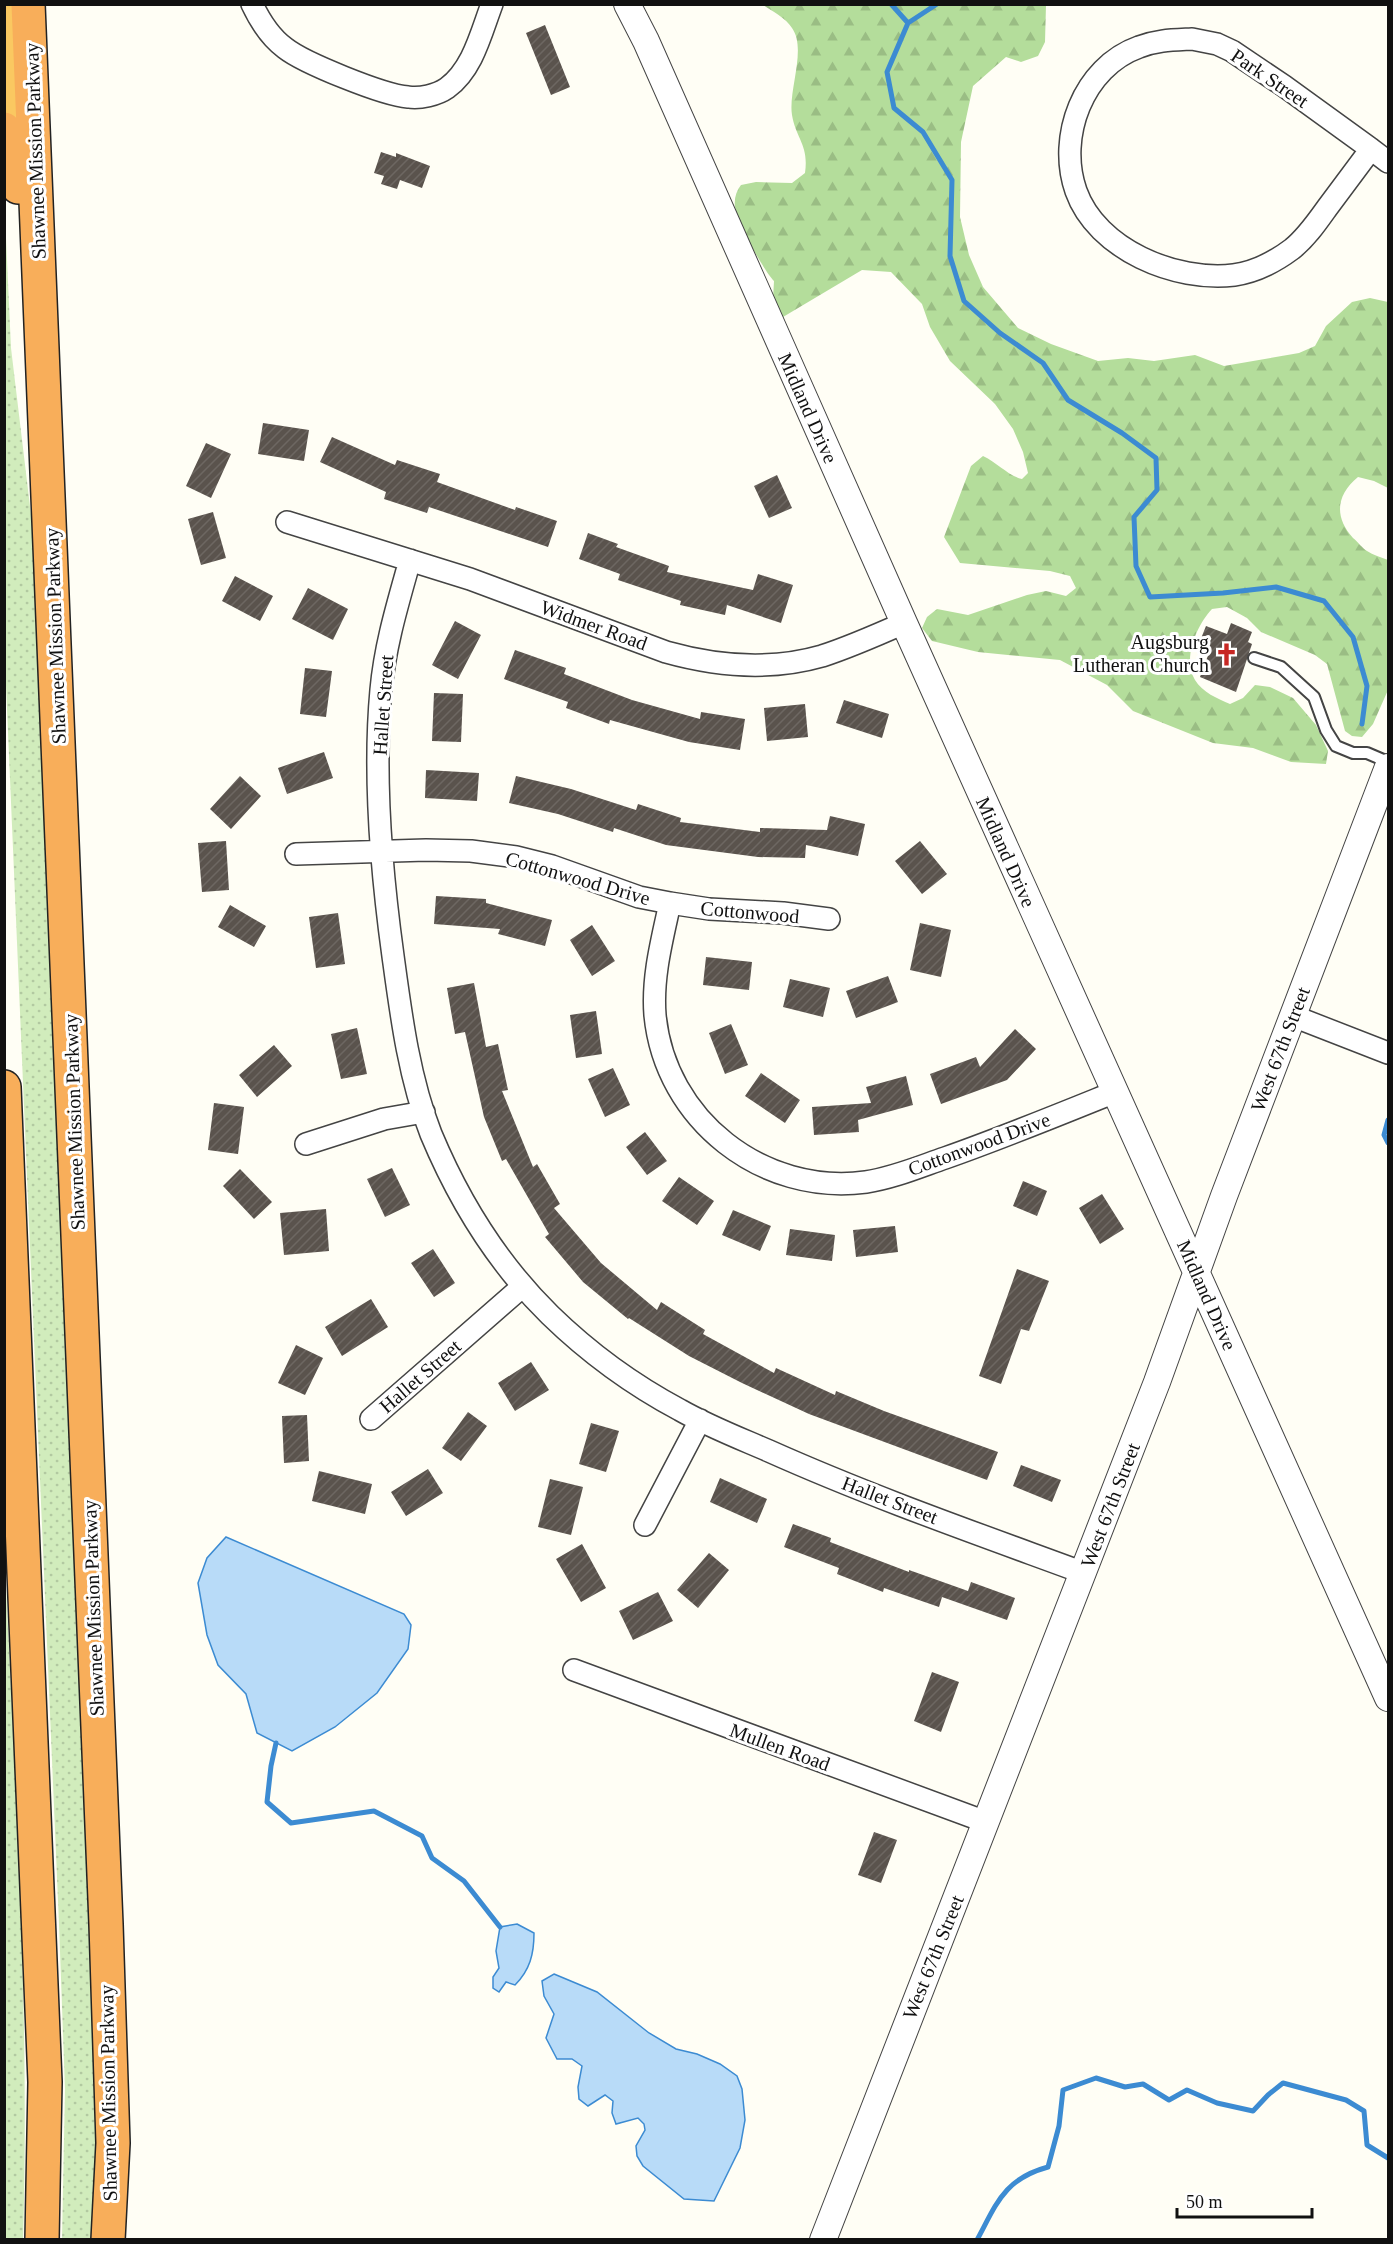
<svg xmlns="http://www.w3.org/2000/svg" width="1393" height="2244" font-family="Georgia,serif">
<defs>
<pattern id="grass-dots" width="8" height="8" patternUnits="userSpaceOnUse" patternTransform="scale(1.5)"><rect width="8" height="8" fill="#d1ecbc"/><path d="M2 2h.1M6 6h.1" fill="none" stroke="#b2c9a1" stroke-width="1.8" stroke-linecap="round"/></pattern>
<pattern id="forest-firs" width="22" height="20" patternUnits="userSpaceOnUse" patternTransform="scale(1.5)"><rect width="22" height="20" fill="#b4dd9b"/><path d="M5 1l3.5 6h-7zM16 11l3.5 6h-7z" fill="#9abd84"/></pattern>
<pattern id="building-hatch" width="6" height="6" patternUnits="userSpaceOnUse" patternTransform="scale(1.5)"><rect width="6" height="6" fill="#5a534d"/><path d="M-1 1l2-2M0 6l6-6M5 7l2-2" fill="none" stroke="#6d6762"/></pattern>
</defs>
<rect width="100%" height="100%" fill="#fffef5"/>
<path fill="url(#grass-dots)" d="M4 194 11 348 32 523 97 2087 95 2240 62 2239 65 2089 59 1924 5 662Z
M4 1547C15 1777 30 2009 23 2240L4 2239Z"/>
<path fill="url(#forest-firs)" d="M763 5H1046L1045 42 1038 56 1021 62 1006 57 973 86 961 142 960 217 969 255 983 287 1018 328 1051 344 1098 361 1128 358 1154 361 1195 355 1224 366 1299 353 1315 346 1326 326 1352 302 1370 298 1388 302V488L1374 481 1358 477C1336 495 1334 517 1353 538 1358 542 1362 548 1367 551 1373 555 1381 557 1388 560V690L1373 724 1362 737 1352 736 1345 731 1327 664 1315 655 1261 632 1247 618 1227 607 1212 609C1197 625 1182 658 1195 680 1202 692 1218 699 1230 704L1243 698 1255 685 1270 687 1293 698 1316 725 1328 751 1326 764 1291 762 1253 748 1213 743 1133 711 1107 685 1060 660 978 652 932 641 922 628 927 617 937 609 968 615 1027 595 1046 591 1066 596 1076 588 1070 576 1050 571 960 563 944 537 971 466 983 456C998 463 1007 475 1022 479L1028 473 1023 452 1013 429 995 404 950 361 930 327 922 304 891 272 862 270 783 317 773 299 774 281C763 269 737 223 735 207 734 199 736 191 741 185L756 182 792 183 805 173C809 145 796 139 792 115 788 90 807 49 792 28 786 18 772 11 763 5Z"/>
<path fill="#b8dbf8" stroke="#3c8bd2" stroke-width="1.5" d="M226 1537 404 1614 411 1625 408 1649 377 1693 335 1727 292 1751 257 1733 246 1694 218 1665 207 1635 198 1583 207 1558Z
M517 1924 534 1933C534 1954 530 1970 515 1985L506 1982 499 1992 493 1988V1977L499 1968 496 1951 500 1927Z
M554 1974 597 1992 649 2033 676 2049 697 2054 720 2064 737 2076 742 2089 745 2120 740 2148 714 2201 684 2199 643 2166 637 2156 636 2146 645 2130 644 2124 638 2118 616 2124 612 2113 613 2101 605 2095 588 2106 579 2099 578 2087 582 2066 572 2059H557L546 2038 554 2014 544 1996 542 1981Z"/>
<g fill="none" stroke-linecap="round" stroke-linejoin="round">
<path stroke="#3c8bd2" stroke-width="5" d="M891 4 908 23
M937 4 908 23 887 72 894 108 923 132 952 180 950 256 964 301 1000 333 1043 363 1068 400 1122 433 1156 458 1157 490 1134 517 1136 566 1150 597 1223 593 1276 587 1324 601 1353 637 1367 686 1362 724
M1388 1120 1384 1135 1388 1143
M276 1743 271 1766 267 1802 291 1823 374 1811 422 1836 432 1858 464 1881 500 1927
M977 2240C997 2203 1004 2179 1048 2167L1059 2126 1063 2090 1096 2078 1125 2087 1143 2084 1169 2100 1187 2090 1217 2103 1253 2111 1268 2095 1283 2083 1346 2100 1364 2111 1367 2145 1388 2158"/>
</g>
<path fill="url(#building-hatch)" d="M545 25 570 87 551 95 526 33Z
M381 152 396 157V153L430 166 422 188 400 180 397 189 381 184 384 176 374 173Z
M263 423 309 430 304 461 258 454Z
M332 437 395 465 397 460 440 474 437 482 515 510 516 507 557 521 548 547 429 507 427 513 384 499 386 492 320 462Z
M206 443 231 454 211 498 186 486Z
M777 475 792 508 769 518 754 486Z
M213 512 226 558 201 565 188 519Z
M588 533 618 544 616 547 669 566 667 572 753 590 758 574 793 585 781 623 727 605 725 615 680 605 681 601 618 580 620 574 579 559Z
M235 576 273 596 260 621 222 601Z
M308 588 348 609 333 640 292 619Z
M455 621 481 635 458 679 432 665Z
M1231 623 1252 632 1248 642 1252 644 1236 692 1200 677 1210 650 1198 646 1206 626 1227 634Z
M515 650 566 668 564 674 632 700 700 719 701 712 745 719 740 750 689 742 610 720 609 724 566 708 568 702 504 679Z
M305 668 332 671 326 717 300 714Z
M434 693 463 694 461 742 432 741Z
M844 700 889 714 882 738 836 723Z
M805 704 808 737 767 741 764 708Z
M324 752 333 778 287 794 278 768Z
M426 770 479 773 477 801 425 798Z
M240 776 261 796 231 829 210 809Z
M516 776 571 789 636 810 638 804 681 818 680 822 760 832V828L827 830 830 816 865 824 858 856 806 845 805 858 758 857 666 845 614 828 613 832 558 814 509 803Z
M226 841 229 890 202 892 198 843Z
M920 841 947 874 922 894 895 861Z
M436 896 486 899V903L552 920 545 946 498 934 500 929 434 924Z
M230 905 266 926 254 947 218 927Z
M338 913 345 964 316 968 309 917Z
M920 923 951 930 941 977 910 970Z
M592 925 615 961 592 976 570 940Z
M706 957 752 962 749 990 703 985Z
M888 976 898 1002 856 1018 846 991Z
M790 979 830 988 823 1017 783 1007Z
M474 983 486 1047 498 1044 508 1090 502 1091 533 1167 537 1164 560 1204 554 1208 601 1263 657 1310 661 1302 705 1330 703 1334 774 1373 776 1368 835 1395 836 1391 884 1411 998 1452 987 1480 809 1414 742 1383 689 1356 629 1318 628 1319 583 1282 545 1237 549 1234 506 1159 502 1161 484 1117 465 1032 455 1034 447 988Z
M596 1011 602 1054 576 1058 570 1015Z
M731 1024 748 1065 725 1074 709 1033Z
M357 1028 367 1074 341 1079 331 1034Z
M1015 1029 1036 1049 1007 1080 941 1104 930 1074 976 1057 980 1067Z
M274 1045 292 1066 257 1097 239 1075Z
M613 1068 630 1105 605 1117 588 1079Z
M761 1073 800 1100 785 1123 745 1096Z
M906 1076 913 1105 858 1120 859 1132 814 1135 812 1107 871 1103 866 1087Z
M214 1103 244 1107 238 1154 208 1150Z
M645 1132 667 1161 647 1175 626 1147Z
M392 1168 410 1205 385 1217 367 1179Z
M240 1169 272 1202 254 1219 223 1186Z
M679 1177 714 1201 697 1225 662 1201Z
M1023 1181 1047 1191 1037 1216 1013 1206Z
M1102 1194 1124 1229 1100 1244 1079 1208Z
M326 1209 329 1251 284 1255 280 1213Z
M733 1210 771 1226 760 1251 722 1235Z
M895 1226 898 1252 856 1257 853 1230Z
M790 1229 835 1235 832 1261 786 1255Z
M433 1249 455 1283 434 1297 411 1263Z
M1017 1269 1049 1281 1029 1331 1021 1329 1001 1384 979 1376Z
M371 1299 388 1327 342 1356 325 1327Z
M296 1345 323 1358 305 1395 278 1383Z
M531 1362 549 1390 515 1411 498 1383Z
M468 1412 487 1426 461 1461 442 1448Z
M307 1415 309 1461 284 1463 282 1416Z
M591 1423 619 1431 606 1472 579 1464Z
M1021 1465 1061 1480 1052 1502 1013 1486Z
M428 1469 443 1493 406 1516 391 1492Z
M319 1471 372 1484 365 1514 312 1501Z
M720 1478 767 1499 757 1523 710 1502Z
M550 1479 583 1487 571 1535 538 1527Z
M793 1524 831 1538 830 1542 909 1572V1570L968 1591 971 1582 1015 1598 1007 1620 942 1597 939 1607 884 1588 883 1592 837 1574 839 1568 784 1547Z
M582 1544 606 1588 581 1602 556 1559Z
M709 1553 729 1570 698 1608 677 1590Z
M658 1592 673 1621 633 1640 619 1611Z
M932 1672 959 1682 941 1732 914 1721Z
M874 1832 897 1840 881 1883 858 1875Z"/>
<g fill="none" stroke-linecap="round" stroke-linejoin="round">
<defs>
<path id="service" d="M1254 658 1281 667 1314 697 1326 730 1336 746 1353 753H1367L1388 762"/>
<path id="minor" d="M252 4C260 21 270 37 285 48 304 63 383 95 408 97 420 99 437 95 447 88 473 69 481 33 492 4
M1192 39 1217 44 1232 51 1284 86 1371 149C1356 169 1342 188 1327 208 1317 222 1306 238 1292 249 1276 261 1255 272 1234 275 1176 282 1097 250 1076 191 1057 137 1083 67 1139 47 1157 40 1173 40 1192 39Z
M1371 149 1388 162
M287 522 470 579 666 652C716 666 770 671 822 656 850 647 877 635 904 623
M410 560C398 603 385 645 381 690 373 777 381 869 393 956 401 1015 409 1078 431 1134 459 1201 498 1264 550 1315 588 1352 633 1385 680 1410 708 1426 739 1438 769 1451 872 1497 978 1534 1084 1573
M296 854 426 850 471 851 516 857 552 866 639 897 670 903 709 909 783 913 829 919
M670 903C662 940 652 977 655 1015 665 1120 763 1196 866 1182 893 1178 919 1167 945 1158 1002 1138 1058 1115 1115 1092
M1293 1016 1388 1053
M306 1144 384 1119 424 1112
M371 1419 523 1286
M645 1525 700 1420
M574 1670 986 1822"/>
<path id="tertiary" d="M627 4 646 41 904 623 1388 1698
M823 2240 1157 1382 1224 1196 1388 767"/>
<path id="trunk" d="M4 114 13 94 10 4"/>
<path id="motorway" d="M28 4 106 1924 113 2143 108 2240
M4 129 14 148 18 187
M4 1087 45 2082 42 2240"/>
</defs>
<use href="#service" stroke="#444" stroke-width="14"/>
<use href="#minor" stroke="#444" stroke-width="24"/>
<use href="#tertiary" stroke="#444" stroke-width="28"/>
<use href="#trunk" stroke="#222" stroke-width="36"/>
<use href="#motorway" stroke="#222" stroke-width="36"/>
<use href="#service" stroke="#fff" stroke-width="10"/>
<use href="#minor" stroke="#fff" stroke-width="21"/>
<use href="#tertiary" stroke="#fff" stroke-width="26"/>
<use href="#trunk" stroke="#fac861" stroke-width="33"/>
<use href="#motorway" stroke="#f8ae5a" stroke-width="33"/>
</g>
<defs>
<symbol id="church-bare" viewBox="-9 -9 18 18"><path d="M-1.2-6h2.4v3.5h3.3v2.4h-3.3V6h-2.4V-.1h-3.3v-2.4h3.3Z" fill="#c72723" stroke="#fff" stroke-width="2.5" paint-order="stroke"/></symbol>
</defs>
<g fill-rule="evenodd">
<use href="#church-bare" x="1210" y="638" width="33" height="33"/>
</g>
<g text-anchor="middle" stroke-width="6" stroke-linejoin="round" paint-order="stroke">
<g font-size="20" fill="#111" stroke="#fff">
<text transform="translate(1270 78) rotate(34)" y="7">Park Street</text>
<text transform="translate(35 151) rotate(-92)" y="7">Shawnee Mission Parkway</text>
<text transform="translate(808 408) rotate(66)" y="7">Midland Drive</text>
<text transform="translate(594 625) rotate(20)" y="7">Widmer Road</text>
<text transform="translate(55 636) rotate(-92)" y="7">Shawnee Mission Parkway</text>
<text transform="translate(383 705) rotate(-86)" y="7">Hallet Street</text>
<text transform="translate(1006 852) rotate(66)" y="7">Midland Drive</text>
<text transform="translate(578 878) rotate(16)" y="7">Cottonwood Drive</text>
<text transform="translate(750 912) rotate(5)" y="7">Cottonwood</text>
<text transform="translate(1280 1049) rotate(-69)" y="7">West 67th Street</text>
<text transform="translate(74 1122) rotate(-92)" y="7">Shawnee Mission Parkway</text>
<text transform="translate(979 1144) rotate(-20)" y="7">Cottonwood Drive</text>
<text transform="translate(1207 1295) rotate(66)" y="7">Midland Drive</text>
<text transform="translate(420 1376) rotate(-41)" y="7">Hallet Street</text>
<text transform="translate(890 1500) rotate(21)" y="7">Hallet Street</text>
<text transform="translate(1110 1505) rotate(-69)" y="7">West 67th Street</text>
<text transform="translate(93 1608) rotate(-92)" y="7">Shawnee Mission Parkway</text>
<text transform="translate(780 1747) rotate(20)" y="7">Mullen Road</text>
<text transform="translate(933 1957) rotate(-68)" y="7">West 67th Street</text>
<text transform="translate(108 2093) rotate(-91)" y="7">Shawnee Mission Parkway</text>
</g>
<g font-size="20" fill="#111" stroke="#fff" text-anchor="end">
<text x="1209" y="649">Augsburg<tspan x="1209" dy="23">Lutheran Church</tspan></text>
</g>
</g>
<rect width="1393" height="2244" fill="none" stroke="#111111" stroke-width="12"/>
<path d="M1177 2208v9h135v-9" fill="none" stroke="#111111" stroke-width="3"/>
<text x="1186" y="2208" font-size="18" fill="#111111" stroke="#ffffff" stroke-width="4.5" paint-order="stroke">50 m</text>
</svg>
